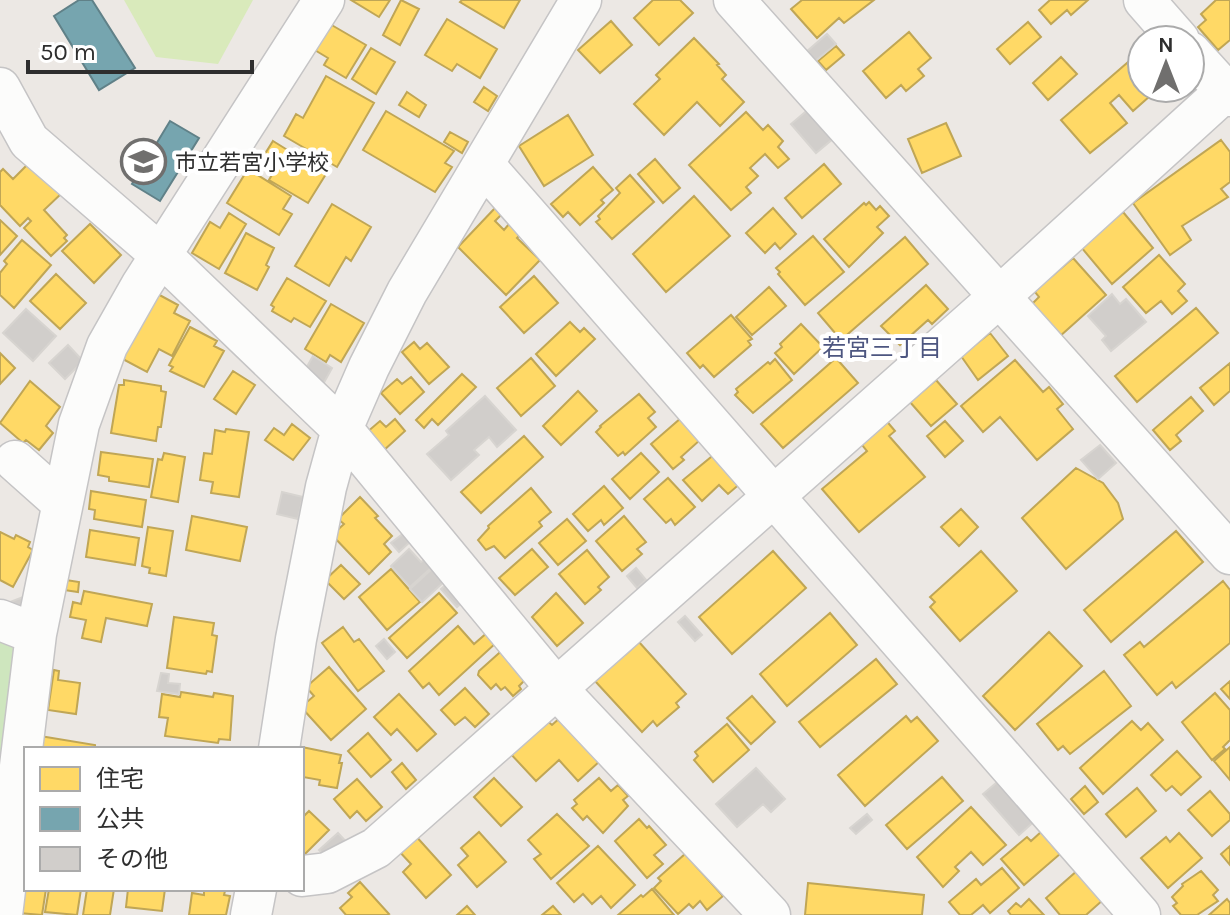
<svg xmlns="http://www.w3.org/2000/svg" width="1230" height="915" font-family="Karla,'Noto Sans JP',sans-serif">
<rect width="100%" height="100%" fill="#ece8e4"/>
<path fill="#cee6be" d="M0 638 17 649 0 765Z"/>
<path fill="#d9eabb" d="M124 0H253L218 64 156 57Z"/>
<path fill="#ffd966" stroke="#c0a655" stroke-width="2" d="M351 0H390L379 17Z
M401 0 419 9 400 45 383 35Z
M462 0H520L504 28 460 2Z
M653 0H680L693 13 659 45 634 18Z
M802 0H874L844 23 839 18 817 38 791 9Z
M1050 0H1088L1071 15 1067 10 1051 24 1039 10Z
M1216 0H1230V40L1218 50 1198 27 1206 20 1201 14Z
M447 19 497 49 480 78 457 64 452 71 425 55Z
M323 20 366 45 346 78 324 65 328 58 308 46Z
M611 21 632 45 600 73 578 50Z
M1028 22 1041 37 1010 64 997 49Z
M909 32 931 58 918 69 924 76 906 91 901 85 886 98 863 71Z
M694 38 719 64 717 65 726 75 722 79 744 102 720 126 697 102 664 135 634 104 660 79 656 75Z
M836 46 844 55 826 70 818 61Z
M371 48 395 62 376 94 352 79Z
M1142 50V88H1159L1133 111 1119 95 1110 103 1127 123 1090 153 1061 120Z
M1061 57 1077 74 1048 100 1033 83Z
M326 76 374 103 337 167 284 136 296 114 303 118Z
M484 87 497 96 488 111 474 102Z
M407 92 426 105 419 117 399 105Z
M386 111 454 151 445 163 452 167 435 192 363 150Z
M746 112 763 130 768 125 783 141 778 147 789 159 778 168 765 154 750 168 758 176 746 187 751 193 731 210 689 165Z
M568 115 593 155 544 186 519 146Z
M946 123 961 156 922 173 908 139Z
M450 132 468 142 462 153 444 142Z
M1221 140 1230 152V182L1221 189 1228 197 1182 226 1191 240 1170 255 1133 203Z
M273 141 326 174 308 203 269 180 277 166 263 157Z
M655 159 680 188 663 203 638 174Z
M32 160 63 192 44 210 67 235 64 238 67 241 51 256 24 228 31 221 28 218 20 226 0 205V172L3 169 13 179Z
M824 164 841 184 802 218 785 198Z
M593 167 613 190 601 200 604 203 580 225 568 212 563 217 551 204Z
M248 169 291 196 283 209 292 214 279 235 227 203Z
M630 175 654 202 612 239 596 222 600 219 598 216 620 193 616 188Z
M694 196 730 236 666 292 633 254Z
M869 202 876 210 880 206 889 216 877 227 883 233 849 267 824 239 864 203 866 205Z
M332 204 371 227 351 261 346 257 329 286 295 266Z
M496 207 503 213 495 221 504 230 509 224 520 235 517 238 540 260 506 295 458 247Z
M773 208 796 234 780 249 775 243 765 253 746 233Z
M1123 212 1153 248 1112 284 1081 247Z
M229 213 246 224 219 269 192 253 210 222 220 228Z
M0 220 17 236 0 255Z
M90 224 121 255 94 283 62 251Z
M246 233 274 248 266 265 269 267 257 290 225 273Z
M813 236 844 272 805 305 778 274 780 272 776 268Z
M905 237 928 264 841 340 818 313Z
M22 240 51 265 14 308 0 295V273L7 264 4 261Z
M1159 255 1185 284 1178 291 1187 301 1172 314 1161 301 1146 313 1123 287Z
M1073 258 1106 295 1059 337 1031 305 1039 297 1031 287 1047 273 1051 277Z
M56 274 86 303 60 329 30 301Z
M534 276 558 303 524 333 500 307Z
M287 278 326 301 310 327 294 318 291 322 272 311 274 307 271 305Z
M926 285 948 309 932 324 928 320 900 345 881 326Z
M769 287 786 306 752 335 736 317Z
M154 292 178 305 174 313 190 321 172 356 159 349 147 372 119 357Z
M331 304 364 323 341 362 330 355 326 362 305 349Z
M1196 308 1218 333 1137 402 1115 376Z
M731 315 752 339 748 341 751 345 714 377 703 365 700 368 687 353Z
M570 322 580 332 584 328 595 339 556 376 536 354Z
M801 324 823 347 794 374 775 353 782 347 780 344Z
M190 327 217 341 214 346 224 351 204 387 170 371 173 367 169 365Z
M990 333 1008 356 978 380 961 356Z
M414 342 420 349 427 343 449 367 429 384 402 352Z
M0 353 15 368 0 384Z
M531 358 555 386 521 416 497 388Z
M836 358 858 383 783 448 761 424Z
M775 359 792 380 753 413 735 395 738 392 736 389 768 362 770 364Z
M1015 360 1043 392 1049 387 1063 404 1057 409 1073 429 1037 460 1000 417 983 432 961 406Z
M1230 363V391L1214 405 1200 388Z
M233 371 255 385 236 414 214 399Z
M462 374 476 387 438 425 432 419 424 428 416 420Z
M411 377 424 392 400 414 381 393 397 379 402 384Z
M124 380 161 386V391L166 392 161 427H158L156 441 111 433 119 385H124Z
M936 380 957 404 931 426 910 402Z
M30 381 60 407 46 426 53 433 39 450 26 440 23 443 0 423Z
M578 391 597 411 561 445 543 426Z
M639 394 655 412 648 418 656 427 625 455 623 452 618 456 596 432 601 427 600 426Z
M1191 397 1203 411 1176 435 1181 441 1170 450 1153 430Z
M681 418 700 440 681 457 684 460 673 469 651 444Z
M884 418 895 431 889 436 925 477 859 532 822 489 867 451 858 440Z
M395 419 405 431 383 451 366 433 380 421 386 427Z
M945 421 963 441 945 457 927 436Z
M292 424 310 438 293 460 265 440 274 428 284 435Z
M226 429 249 432 239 497 211 493 213 482 200 480 204 453 212 454 215 430 225 432Z
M524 436 543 457 481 513 461 492Z
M101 452 153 459 149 487 109 481V477L98 475Z
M164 453 185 457 178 502 151 497 158 459 162 460Z
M641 453 659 472 630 499 612 479Z
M716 453 742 482 728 494 719 485 702 501 683 480Z
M1076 468 1103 483 1118 503 1123 519 1066 569 1022 518Z
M668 478 695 507 675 525 671 519 666 523 644 499Z
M604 486 623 508 604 525 601 520 588 531 573 514Z
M531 488 551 512 539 522 542 526 505 558 494 546 486 550 478 540 489 528 488 526Z
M91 491 146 500 142 527 94 519 95 510 89 509Z
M360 497 378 516 375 518 392 536 384 544 391 552 369 574 332 535 344 524 338 519Z
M961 509 978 527 959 546 941 527Z
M192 516 247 527 240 561 186 550Z
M624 516 646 542 637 549 642 554 622 571 596 541Z
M567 519 586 541 558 565 539 543Z
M148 527 173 531 166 576 149 573 150 568 142 566Z
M90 530 139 538 135 565 86 557Z
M1176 531 1203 562 1111 642 1084 610Z
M0 532 14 539 16 535 30 542 28 547 33 550 13 587 0 580Z
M532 549 548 567 515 595 499 578Z
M587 550 609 577 598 587 601 590 585 604 559 574Z
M773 551 806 588 732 654 699 617Z
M981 551 1017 591 960 641 930 607 935 602 930 597Z
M341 565 360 584 344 599 325 580Z
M391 569 420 602 387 630 359 597Z
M66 580 79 582 78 592 64 590Z
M1223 581 1230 590V643L1176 688 1172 682 1157 695 1124 655 1140 642 1144 647Z
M84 591 152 604 147 626 106 618 101 642 82 638 86 620 70 617 73 602 81 604Z
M439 593 457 613 407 658 389 638Z
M556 593 583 623 557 646 532 617Z
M830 613 857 645 787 706 760 674Z
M174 617 214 623 212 635 217 636 212 672 207 671 206 674 167 668Z
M458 626 474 644 488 632 497 642 439 695 429 683 423 688 409 671Z
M343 627 354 642 359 639 384 671 358 691 322 643Z
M1049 632 1082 666 1015 730 983 696Z
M639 642 686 694 676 703 679 707 657 726 653 721 642 732 595 681 606 671 621 648 626 654Z
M507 646 532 673 519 686 521 689 513 696 505 687 501 690 496 684 491 689 478 675 479 671Z
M876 659 897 684 820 747 799 722Z
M329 667 366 709 331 740 301 707 314 696 306 687Z
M54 670 59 671 58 680 80 683 76 714 48 710Z
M1104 671 1131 706 1070 754 1063 746 1058 750 1037 724Z
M1230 681V699L1221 689Z
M465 688 489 714 475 727 465 717 455 725 441 710Z
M181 692 213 697 214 693 233 696 230 740 219 739 218 743 165 736 168 718 159 717 162 694 180 697Z
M1215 693 1230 710V740L1223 747 1225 749 1212 760 1182 722Z
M399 694 436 734 417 751 397 729 391 735 374 717Z
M752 696 775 722 751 744 727 718Z
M906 716 911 722 917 717 938 741 865 806 838 775Z
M561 717 601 760 578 781 559 760 536 781 508 751 544 718 552 725Z
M1132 721 1141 730 1148 723 1163 740 1103 794 1080 768Z
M727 724 749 750 713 782 694 760 698 756 695 752Z
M368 733 391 760 371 777 348 751Z
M40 736 95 745V749H38Z
M297 746 341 755 339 763H342L337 788 319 785 320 780 303 777 302 749H296Z
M1230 747V780L1214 761Z
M1177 751 1201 777 1181 795 1172 786 1166 791 1151 775Z
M402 763 416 780 406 789 392 772Z
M942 777 963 801 907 849 886 825Z
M494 778 522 807 501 826 474 797Z
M599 778 611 791 618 785 628 796 623 800 628 806 603 833 587 816 583 820 572 808 577 804 574 800Z
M357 779 382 807 366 821 357 811 350 818 334 799Z
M1085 786 1098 802 1084 814 1071 799Z
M1137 788 1156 811 1126 837 1106 814Z
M1210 791 1230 814V820L1212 836 1188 810Z
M971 807 1006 845 983 865 971 852 955 867 959 871 943 887 917 857Z
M309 811 329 830 302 857V818Z
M557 814 589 846 551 879 534 859 541 854 528 840Z
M639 819 647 828 649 826 666 845 654 855 663 864 647 878 615 841Z
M479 832 506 862 477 887 458 865 468 856 461 848Z
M1041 832 1060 854 1024 885 1001 859 1027 837 1031 841Z
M1179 833 1202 858 1168 888 1141 858 1166 837 1170 842Z
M414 834 451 875 426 898 403 872 411 864 397 849Z
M598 846 635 885 611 908 601 896 592 904 583 894 574 902 557 883Z
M1230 846V865L1221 854Z
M685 854 723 896 707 910 700 901 693 908 689 904 678 914 654 888 661 881 658 878Z
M26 858V889H46L42 915 19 913Z
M1002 868 1019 888 990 913 983 905 971 915H960L949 902 976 879 981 885Z
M1078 870 1104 899 1086 915H1060L1046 898Z
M1201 871 1218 890 1213 895 1218 901 1197 915H1181L1173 906 1177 903 1172 897 1183 886 1182 884Z
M360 882 389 914 387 915H346L340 908 352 897 348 893Z
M808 883 924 895 922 915H805Z
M49 889H81L77 915 45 912Z
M87 889H114L110 915H83Z
M128 889H165L162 911 126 907Z
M204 889 225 891 224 895 230 896 226 915H189L192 893 204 895Z
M652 889 674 915H618L641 895 643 897Z
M1029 899 1044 915H1011L1008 911 1016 903 1021 907Z
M1227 899 1230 903V915H1209Z
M467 906 475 915H457Z
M553 906 561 915H542Z"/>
<path fill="#76a5af" stroke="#608188" stroke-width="2" d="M79 0H92L135 68 99 90 54 16Z
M170 121 199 138 160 201 132 184Z"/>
<path fill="#d1cecb" stroke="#d7d4d0" stroke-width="2" d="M827 34 836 44 813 63 805 53Z
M810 108 834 138 816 153 791 124Z
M1112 294 1120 304 1126 299 1146 322 1111 351 1102 340 1106 336 1088 316Z
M26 309 56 336 33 361 3 333Z
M68 345 83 361 65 379 49 363Z
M313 356 332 368 322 386 303 374Z
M485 396 516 430 497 447 489 437 474 450 479 455 451 480 427 454 449 435 446 431Z
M1100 445 1116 463 1098 479 1081 460Z
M282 492 303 497 298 519 277 514Z
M405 532 412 540 399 552 391 543Z
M409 549 421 562 424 560 431 568 410 587 391 566Z
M434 567 446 580 422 602 410 589Z
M636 568 646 580 637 588 627 576Z
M450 581 466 599 457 607 441 589Z
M23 597 27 606 14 611 10 602Z
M685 616 702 635 695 641 678 622Z
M384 639 395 652 387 659 376 646Z
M161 673 169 674 168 683 180 684 179 694 157 691Z
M756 768 785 799 771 812 763 804 737 827 716 804Z
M1002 778 1038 818 1019 835 983 794Z
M867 814 872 820 856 834 850 828Z
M338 833 350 846 326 857 319 850Z"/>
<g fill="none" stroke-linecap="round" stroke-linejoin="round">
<defs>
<path id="minor" d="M734 0 1230 554
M1144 0 1179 40
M1190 52 1230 96
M0 88 29 141 161 255 342 429 556 688 770 915
M484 165 1140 915
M15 461 61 502
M0 620 36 634
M279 749 296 639 326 487 342 429 369 367 407 292 581 0
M302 876 327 873 376 848 1000 296 1230 87
M2 915 36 634 79 424 107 346 141 286 324 0
M251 915 256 889"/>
</defs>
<use href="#minor" stroke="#c5c4c5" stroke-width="43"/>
<use href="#minor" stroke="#fcfcfb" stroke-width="40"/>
</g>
<defs>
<symbol id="school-ring" viewBox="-11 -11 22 22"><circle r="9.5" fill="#fff" stroke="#706f6e" stroke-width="1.5"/><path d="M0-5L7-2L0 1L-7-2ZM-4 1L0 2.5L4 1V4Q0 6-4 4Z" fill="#706f6e"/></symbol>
</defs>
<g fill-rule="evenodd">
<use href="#school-ring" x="118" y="136" width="51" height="51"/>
</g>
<g text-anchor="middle" stroke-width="8" stroke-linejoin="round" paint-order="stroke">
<g font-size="22" fill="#2e2e2e" stroke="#fff" text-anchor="start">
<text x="175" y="170">市立若宮小学校</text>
</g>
<g font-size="24" fill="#4d5680" stroke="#fff">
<text x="882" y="356">若宮三丁目</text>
</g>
</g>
<rect x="24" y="747" width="280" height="144" fill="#ffffff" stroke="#ababab" stroke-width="2"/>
<rect x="40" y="767" width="40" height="24" fill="#ffd966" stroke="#ababab" stroke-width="2"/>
<text x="96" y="787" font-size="24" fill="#2e2e2e">住宅</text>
<rect x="40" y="807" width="40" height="24" fill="#76a5af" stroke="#ababab" stroke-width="2"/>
<text x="96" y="827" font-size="24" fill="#2e2e2e">公共</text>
<rect x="40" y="847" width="40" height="24" fill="#d1cecb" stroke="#ababab" stroke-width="2"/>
<text x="96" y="867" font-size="24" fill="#2e2e2e">その他</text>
<g transform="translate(1166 64)"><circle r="38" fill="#ffffff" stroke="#ababab" stroke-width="2"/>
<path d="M0-6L14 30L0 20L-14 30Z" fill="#706f6e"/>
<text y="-12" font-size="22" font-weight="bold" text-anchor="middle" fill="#2e2e2e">N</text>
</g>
<path d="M28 60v12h224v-12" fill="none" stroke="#2e2e2e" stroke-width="4"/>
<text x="40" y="60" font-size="24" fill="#2e2e2e" stroke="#ffffff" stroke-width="6" paint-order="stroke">50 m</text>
</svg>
